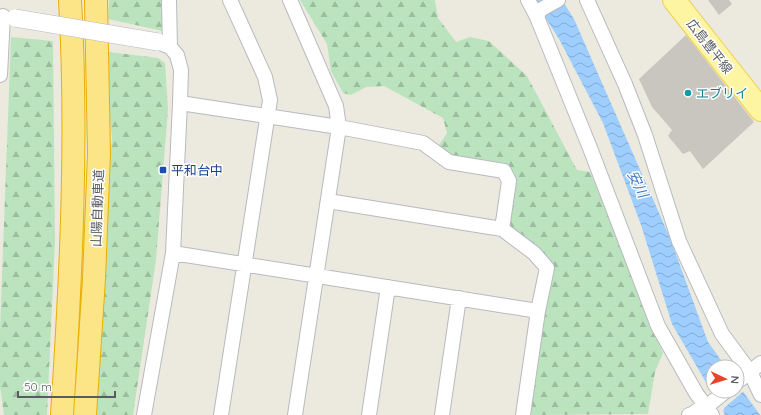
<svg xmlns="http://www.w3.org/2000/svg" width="761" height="415" font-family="Quicksand,'Noto Sans JP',sans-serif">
<defs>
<pattern id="forest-firs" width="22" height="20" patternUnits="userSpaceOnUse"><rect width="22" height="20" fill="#bbe4be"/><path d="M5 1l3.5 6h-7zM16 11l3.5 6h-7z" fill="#9bbc9e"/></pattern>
<pattern id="water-waves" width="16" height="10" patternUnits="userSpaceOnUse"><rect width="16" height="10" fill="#9dcefe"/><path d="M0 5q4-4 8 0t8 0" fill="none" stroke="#83aad1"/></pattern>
</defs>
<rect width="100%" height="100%" fill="#eceadf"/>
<path fill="url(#forest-firs)" d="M109 0H161L163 31 108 19Z
M300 0H435L438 18 456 42 470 37 489 41 527 76 577 170 590 172 618 236 641 301 663 353 655 372 648 414 530 415 546 308 553 270C541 250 529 240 510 227L514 182 462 161 437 148 447 133 443 118 384 86 366 87 351 95 343 93 331 71 327 44Z
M11 37 53 41 55 241 47 415H4L0 387V329Z
M101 51 158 58 165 63 168 109 156 260 133 415H94L102 253 112 137Z"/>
<path fill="url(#water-waves)" d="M534 0H562L574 19 670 238 708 342 726 367H713V391H737V383L760 415H725L672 324 641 225 603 123 559 39Z"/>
<path fill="#eceadf" d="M737 381 745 390 724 408 723 415 707 388H709L713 385V391H737Z"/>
<path fill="#c8c6bf" d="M708 0H729L732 4 719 15Z
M686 35 754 122 703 169 690 151 683 154 668 136 672 130 652 107 639 79Z"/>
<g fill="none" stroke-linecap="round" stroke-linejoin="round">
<defs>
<path id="minor" d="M169 0 170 47
M290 0 336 106 339 127 295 415
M528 0 537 17 590 148 658 326 696 393 712 415
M587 0 625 84 645 135 679 241 722 334 750 372 761 395
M537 17 540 10 558 0
M0 75 3 16
M180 103 339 127 423 143 449 162 504 171 509 181 502 229 534 253 547 268 538 311 523 415
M328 201 502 229
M173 253 538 311
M737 382 761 363
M144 415 173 253 180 103 181 70 177 55 170 47 158 42
M221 415 270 100 265 77 230 0
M369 415 388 287
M442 415 459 298
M689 415 692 414 705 405 711 403 726 391"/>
<path id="primary" d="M674 0 761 110"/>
<path id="motorway" d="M62 415C71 277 78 138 70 0
M85 415 94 279 99 153 96 0"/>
</defs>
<use href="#minor" stroke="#b7babf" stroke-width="16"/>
<use href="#primary" stroke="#f0ce54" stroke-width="24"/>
<use href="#motorway" stroke="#e9af02" stroke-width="24"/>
<use href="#minor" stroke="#fff" stroke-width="14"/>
<use href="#primary" stroke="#fef5a2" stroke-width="22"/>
<use href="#motorway" stroke="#fce586" stroke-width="22"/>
<defs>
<path id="tertiary-bridge" d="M15 18 158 42"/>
</defs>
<use href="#tertiary-bridge" stroke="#b7babf" stroke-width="18" stroke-linecap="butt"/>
<use href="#tertiary-bridge" stroke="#fff" stroke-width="17"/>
</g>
<circle fill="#0f9aa8" stroke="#fff" stroke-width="1.5" cx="688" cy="93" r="4"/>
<rect fill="#1a4fb4" stroke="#fff" stroke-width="1.5" x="159" y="166" width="8" height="8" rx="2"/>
<g text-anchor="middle" stroke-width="3" stroke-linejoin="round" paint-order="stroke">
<g font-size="13" fill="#585c61" stroke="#fff">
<text transform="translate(710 46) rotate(52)" y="5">広島豊平線</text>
<text transform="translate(97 208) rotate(-88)" y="5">山陽自動車道</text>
</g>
<g font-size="13" fill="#0d838f" stroke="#fff" text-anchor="start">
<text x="696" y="98">エブリイ</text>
</g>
<g font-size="13" fill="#164399" stroke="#fff" text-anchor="start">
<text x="171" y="175">平和台中</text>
</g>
<g font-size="14" font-style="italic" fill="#4077c1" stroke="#fff">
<text transform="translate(638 184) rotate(64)" y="5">安川</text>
</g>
</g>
<g transform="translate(725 379) rotate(94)"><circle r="19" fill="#ffffff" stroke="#bcbec0"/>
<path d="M0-3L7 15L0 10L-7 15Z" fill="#e7442a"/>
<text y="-6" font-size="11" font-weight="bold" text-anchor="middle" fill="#585c61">N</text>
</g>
<path d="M18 391v6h97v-6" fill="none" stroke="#585c61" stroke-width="2"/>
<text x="24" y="391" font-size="12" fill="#585c61" stroke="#ffffff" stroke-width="3" paint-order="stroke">50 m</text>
</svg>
